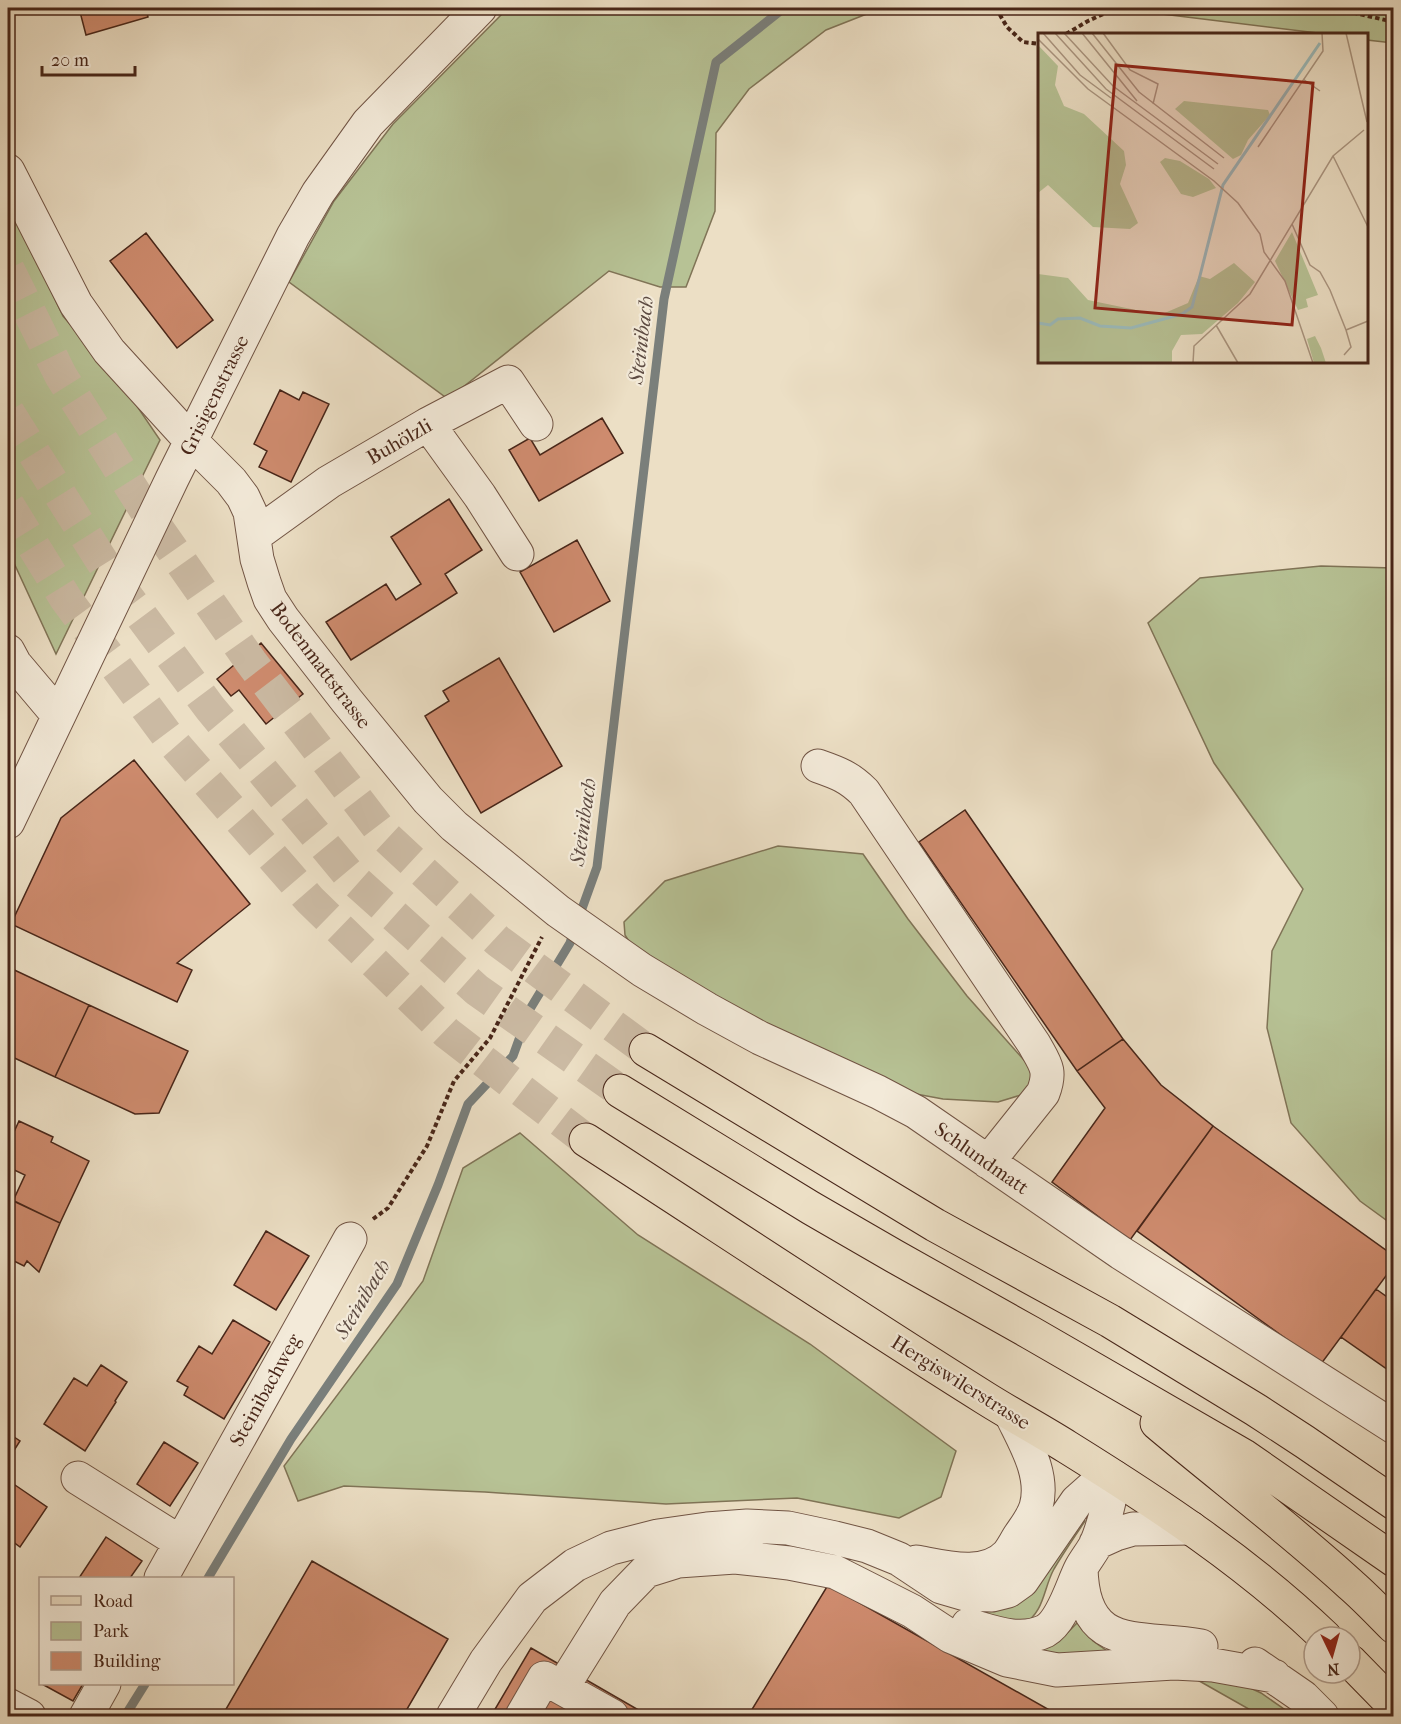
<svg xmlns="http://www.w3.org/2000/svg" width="1401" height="1724" font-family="'IM FELL French Canon',serif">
<rect width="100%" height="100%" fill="#ecdfc5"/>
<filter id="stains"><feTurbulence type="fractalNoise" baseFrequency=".00333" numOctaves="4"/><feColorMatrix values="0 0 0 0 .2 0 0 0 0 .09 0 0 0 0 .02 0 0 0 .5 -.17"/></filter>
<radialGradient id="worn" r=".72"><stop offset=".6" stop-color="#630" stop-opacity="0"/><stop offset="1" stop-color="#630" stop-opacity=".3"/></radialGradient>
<path fill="#b7c295" stroke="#807457" stroke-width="1.5" d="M508 8H882L826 30 749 89 716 133 715 211 686 287H660L609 271 448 399 289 282 334 201 393 124Z
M1113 8H1393V43L1367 40 1366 34H1326Z
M8 199 63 316 124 387 160 440 56 654 8 550Z
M1321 566 1393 568V1225L1360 1201 1291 1123 1267 1028 1272 951 1303 889 1214 763 1148 623 1200 578Z
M778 846 863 854 908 919 967 996 1032 1069 1030 1086 1024 1094 998 1102 943 1099 889 1089 739 1014 632 946 625 935 624 922 665 881Z
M520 1133 638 1235 810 1344 956 1451 941 1497 899 1518 797 1498 666 1504 485 1492 344 1486 298 1501 284 1466 423 1281 463 1168Z
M1083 1520 1085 1521C1075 1536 1064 1552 1054 1569 1043 1589 1045 1611 1023 1625L974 1611H993Z
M1078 1622 1093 1641 1110 1653 1063 1657 1028 1648 1068 1632Z
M1194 1678 1242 1684 1261 1693 1294 1716H1261Z"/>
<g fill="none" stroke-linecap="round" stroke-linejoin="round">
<path stroke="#7a7f7b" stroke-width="9" d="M579 917 597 867 664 299 716 62 784 8
M208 1578 291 1439 397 1284 438 1185 468 1104 513 1056 530 1009 570 943 574 930
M125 1716 145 1684"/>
</g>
<path fill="#ce8b6e" stroke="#482619" stroke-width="1.5" d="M79 8H146L148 17 86 35Z
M146 233 213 320 177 348 110 261Z
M280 390 299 400 303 392 329 404 291 482 259 467 267 451 254 444Z
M602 418 623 453 539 501 509 450 530 438 540 455Z
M449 499 482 550 445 574 457 593 351 660 326 622 386 584 396 600 421 584 391 537Z
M577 540 610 601 554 632 520 572Z
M261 643 303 694 266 724 239 690 231 696 217 679Z
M499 658 562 766 481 813 425 716 449 701 443 691Z
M134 760 250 904 177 963 192 970 177 1002 11 924 61 818Z
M965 810 1123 1039 1077 1071 919 842Z
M8 967 89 1005 55 1077 8 1055Z
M89 1005 188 1051 159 1113 135 1114 55 1077Z
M1123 1039 1161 1085 1213 1126 1130 1240 1052 1182 1105 1108 1077 1071Z
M19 1121 53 1137 51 1142 89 1161 60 1223 13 1201 25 1175 8 1167V1145Z
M1213 1126 1394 1256V1265L1321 1364 1137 1231Z
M8 1198 60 1223 39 1272 27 1261 24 1266 8 1258Z
M266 1231 309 1256 276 1310 234 1285Z
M1376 1289 1394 1302V1374L1341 1337Z
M233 1320 270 1342 224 1419 184 1395 188 1387 177 1381 199 1346 212 1354Z
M101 1365 127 1382 115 1401 116 1402 85 1451 44 1424 74 1378 87 1386Z
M8 1433 20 1441 8 1460Z
M164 1442 198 1463 170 1506 137 1484Z
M15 1485 47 1507 20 1547 8 1538V1495Z
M106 1537 142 1561 130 1578H79Z
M312 1561 448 1639 403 1716H222Z
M828 1585 1060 1716H748Z
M531 1648 649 1716H491Z
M42 1684H83L73 1701Z"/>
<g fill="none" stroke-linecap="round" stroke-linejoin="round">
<path stroke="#cbbaa3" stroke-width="33" stroke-dasharray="33 16" stroke-linecap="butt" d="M8 505 66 599 169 738 310 900 447 1033 586 1140"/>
<path stroke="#cbbaa3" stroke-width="33" stroke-dasharray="33 16" stroke-linecap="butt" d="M8 269 61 376 155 525 251 662 384 835 498 941 646 1050
M8 412 110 574 210 708 350 876 477 990 620 1091"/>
<defs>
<path id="minor" d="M8 171 76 304 109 351 192 442 231 481 243 497 250 512 257 559 264 582 270 599 283 619 347 701 428 800 454 826 558 911 642 970 707 1009 760 1038 878 1092 916 1112 1121 1253 1394 1427
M428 424 480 496 517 554
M254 536 329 482 428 424 508 382 536 424
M8 651 15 664 58 715
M818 766C838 773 849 777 864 792L1034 1044C1045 1064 1052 1070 1043 1093L988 1162
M8 822 172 479 293 236 318 193 368 123 480 8
M78 1478 180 1542
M1096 1543 1116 1534 1133 1529 1191 1528
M916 1562C944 1567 985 1579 1008 1554 1012 1549 1016 1541 1020 1535 1026 1526 1033 1517 1036 1507 1045 1475 1025 1443 1012 1416
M1081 1568C1083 1654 1139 1635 1201 1646
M161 1578 350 1239
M968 1625C993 1632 1020 1643 1045 1631 1063 1621 1072 1585 1081 1568 1086 1559 1092 1552 1096 1544 1105 1523 1110 1499 1114 1477
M1255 1664 1303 1697 1322 1716
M562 1688 615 1603 646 1571 678 1561 735 1557 789 1563 835 1572 912 1611 950 1636 1007 1660 1057 1670 1174 1663 1213 1665 1274 1676
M8 1705 29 1716
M86 1716 104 1684
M453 1716 486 1661 532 1598 575 1565 611 1548 658 1536 707 1529 747 1526 788 1528 835 1538 867 1546 899 1559 941 1587 965 1594 992 1595 1008 1591 1022 1581 1077 1501 1095 1485 1114 1477
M522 1716 544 1678 612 1716"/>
<path id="major" d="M586 1140C719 1226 851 1314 985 1398 1012 1415 1040 1430 1067 1447 1157 1503 1248 1563 1325 1637
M1350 1661 1394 1706"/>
<path id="highway" d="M646 1050 935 1225 1110 1321 1256 1410 1305 1442 1394 1503
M620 1091 811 1208 894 1256 1031 1333 1244 1456 1394 1560
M1157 1423C1221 1477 1289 1528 1351 1585 1366 1598 1380 1613 1394 1627"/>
</defs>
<use href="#minor" stroke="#715444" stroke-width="35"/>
<use href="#major" stroke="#482619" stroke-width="35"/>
<use href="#highway" stroke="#482619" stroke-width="35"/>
<path stroke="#482619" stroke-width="4" stroke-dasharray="4.5 3" stroke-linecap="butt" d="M996 8 1007 27 1023 42 1040 44
M1316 8 1346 11 1394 22
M1066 34 1088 21 1116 8
M373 1219 388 1208 427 1146 454 1081 490 1038 542 937"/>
<use href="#minor" stroke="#f3ead9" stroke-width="33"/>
<use href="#major" stroke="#ecdfc5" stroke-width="33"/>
<use href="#highway" stroke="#ecdfc5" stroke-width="33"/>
</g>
<g text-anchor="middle" stroke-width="4.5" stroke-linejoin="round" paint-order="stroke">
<g font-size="20" fill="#482619" stroke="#f3ead9">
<text transform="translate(214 395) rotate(-64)" y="7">Grisigenstrasse</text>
<text transform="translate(399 441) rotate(-30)" y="7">Buhölzli</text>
<text transform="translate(321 665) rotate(53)" y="7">Bodenmattstrasse</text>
<text transform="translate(982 1158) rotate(35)" y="7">Schlundmatt</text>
<text transform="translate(961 1382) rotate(32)" y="7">Hergiswilerstrasse</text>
<text transform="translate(265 1390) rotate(-61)" y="7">Steinibachweg</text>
</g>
<g font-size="21" font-style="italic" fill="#5d4b42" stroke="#f3ead9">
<text transform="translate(641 340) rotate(-83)" y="7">Steinibach</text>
<text transform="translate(583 822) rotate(-82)" y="7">Steinibach</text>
<text transform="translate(362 1299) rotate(-59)" y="7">Steinibach</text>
</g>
</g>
<g transform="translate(1038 33)">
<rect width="330" height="330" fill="#ecdfc5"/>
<path d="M0 12 20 33 17 52 26 73 46 81 86 118 88 132 82 151 100 190 92 196 55 194 10 152 0 160ZM146 68 230 77 232 82 210 107 203 122 195 126 137 76ZM127 125 142 128 171 146 178 155 155 164 143 161 122 129ZM254 199 280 262 268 266 270 274 260 277 237 228ZM196 230 217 249 200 270 164 301 143 302 134 318V330L0 329V241L30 245 50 267 122 282 150 270 161 243 172 246ZM277 303 283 315 288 330H276L269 306Z" fill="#b7c295"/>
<path fill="none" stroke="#9bbbbc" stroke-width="3" d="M0 290 12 292 20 286 42 285 62 293 93 295 144 281 154 274 185 152 282 10"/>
<path fill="none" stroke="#aa9580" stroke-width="1.5" d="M5 0 42 42 73 65M17 0 68 56 176 136M26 0 75 53 180 131M44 0 99 68M54 0 101 59 186 125M65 0 92 37 120 51 115 71M308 0 329 89M0 6 50 56 176 148 200 170 222 201 226 219 247 248 275 330M265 46 282 58M220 114 285 18 284 0M295 123 330 194M254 191 272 232 282 239 292 257 308 297 313 314 306 322M178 292 200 330M308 297 330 288M155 330 156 313 212 261 295 123 326 97"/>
<path fill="#8f2418" fill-opacity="0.15" stroke="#8f2418" stroke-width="3" d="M78 32 275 50 254 292 57 275Z"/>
<rect width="330" height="330" fill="none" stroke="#482619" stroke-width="3"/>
</g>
<rect width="1401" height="1724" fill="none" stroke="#ecdfc5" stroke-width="30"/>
<rect x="9" y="9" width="1383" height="1706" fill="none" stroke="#482619" stroke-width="3"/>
<rect x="15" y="15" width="1371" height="1694" fill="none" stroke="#482619" stroke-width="1.5"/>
<rect x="39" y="1577" width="195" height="108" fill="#f3ead9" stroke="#af9c8c" stroke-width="1.5"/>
<rect x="51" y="1596" width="30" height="9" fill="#ecdfc5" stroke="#af9c8c" stroke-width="1.5"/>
<text x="93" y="1607" font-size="18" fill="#482619">Road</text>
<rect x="51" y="1622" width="30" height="18" fill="#b7c295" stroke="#af9c8c" stroke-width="1.5"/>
<text x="93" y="1637" font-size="18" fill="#482619">Park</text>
<rect x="51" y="1652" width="30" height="18" fill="#ce8b6e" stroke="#af9c8c" stroke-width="1.5"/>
<text x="93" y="1667" font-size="18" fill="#482619">Building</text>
<g transform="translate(1332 1655) rotate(175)"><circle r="28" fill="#f3ead9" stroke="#af9c8c" stroke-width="1.5"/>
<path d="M0-4.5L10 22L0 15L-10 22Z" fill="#8f2418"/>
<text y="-9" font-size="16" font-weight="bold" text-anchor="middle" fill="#482619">N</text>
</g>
<path d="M42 66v9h93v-9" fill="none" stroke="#482619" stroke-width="3"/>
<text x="51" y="66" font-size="18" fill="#482619" stroke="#f3ead9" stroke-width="4.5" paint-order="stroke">20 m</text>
<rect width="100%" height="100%" filter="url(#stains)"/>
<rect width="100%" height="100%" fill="url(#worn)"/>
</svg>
